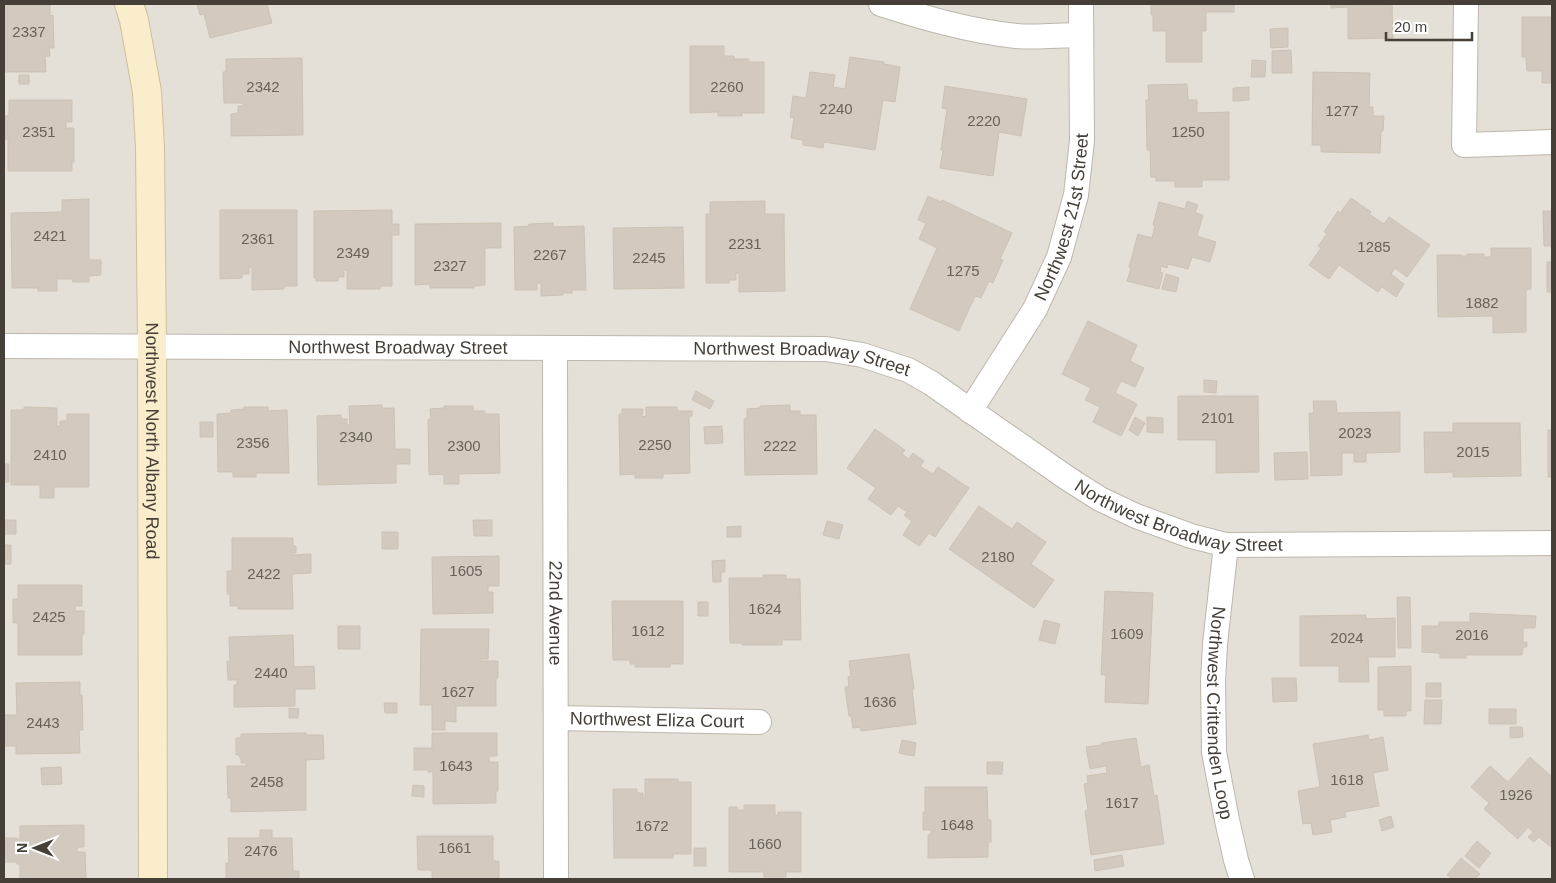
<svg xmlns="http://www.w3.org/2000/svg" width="1556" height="883" font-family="Arial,sans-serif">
<rect width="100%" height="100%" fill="#f2efe8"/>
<path fill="#e5e0d7" d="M4 4H1552V879H4Z"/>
<path fill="#d2cabf" stroke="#ccc2b3" d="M4 4H50V16L53 15 54 48H49L50 56H45L46 72H4Z
M197 4H267L272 23 210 38 204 14 200 15Z
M1151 4H1234V12H1206V31H1202V62H1166V31H1153V15H1151Z
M1314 4H1392L1393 38 1348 39V7L1331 8V4Z
M1522 17H1552V83H1542V71H1527L1526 57H1522Z
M1288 28V47L1271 48 1270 29Z
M690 46H724V56H734V59H749V62H764V113H742V116H718V112L690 113Z
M1291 50 1292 73H1272V51Z
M850 57 884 62V64L900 67 895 102 883 100 875 150 824 142 823 148 803 145V140L791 138 794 118 790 117 793 96 806 98 810 72 835 75 833 87 845 89Z
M302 58 303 135 231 136V114L238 113V106H243V103H224L223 72H226V59Z
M1252 60 1266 61 1265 77H1251Z
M1313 72 1370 73 1369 107H1373V116H1384L1383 131H1381L1380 153 1321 152V145H1312Z
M19 75H29V84H19Z
M1187 84 1188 100H1197V113L1229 112V180H1202V187H1175V181H1156V177H1151L1150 150H1147L1146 100H1149L1148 85Z
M945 86 1027 99 1021 136 999 132 993 176 940 168 943 151 941 150 947 109 942 108Z
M1249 87V100L1233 101V88Z
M9 100H72V122H66V128H74V162H72V171H8V139H5V136H4V119H5V116H9Z
M928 196 941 202 942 200 1012 233 1000 259 1003 260 993 283 989 281 981 298 975 296 959 331 910 309 937 248 919 239 926 223 918 220Z
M1351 198 1371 212 1369 214 1384 224 1389 217 1430 245 1407 277 1395 268 1391 274 1404 284 1396 297 1382 287 1378 292 1339 265 1329 279 1309 265 1321 248 1318 246 1327 234 1324 232 1338 211 1340 213Z
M89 199V260H101V275L89 276V282H73L72 279H58V272H57V291H38V288H12L11 213 62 212V200Z
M765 201V214H784L785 291 739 292V273H736V280H729V283H706V214H710V202Z
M1187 201 1198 205 1195 213 1203 215 1197 236 1216 242 1210 262 1192 257 1188 269 1168 264 1167 268 1161 266 1160 272 1163 273 1159 289 1127 281 1131 268 1129 267 1138 234 1152 238 1155 226 1153 225 1159 202 1185 209Z
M220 210H297V286H284V289L252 290V267H249V274H242V278L220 279Z
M392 210V224H399V235H392V286H380V289H347V270H344V277H338V281H316V278H314V211Z
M1543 211H1552V246H1544Z
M501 223V248H485V285L474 286V288H430V284L415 285V224Z
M553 223V227L584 226 586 290H572V293H563V295L541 296V283H537V290H515L514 227 529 226V224Z
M683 227 684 288 614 289 613 228Z
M1491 248H1531V289L1526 290V332L1493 333V316L1438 317 1437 255H1461V256H1467V254H1484V257H1491Z
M1547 262H1552V292H1547Z
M1166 274 1179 278 1176 292 1162 289Z
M1088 321 1137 345 1130 361 1144 368 1135 387 1121 381 1115 393 1137 404 1121 436 1093 422 1100 407 1085 400 1091 388 1062 374Z
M1204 380 1217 381 1216 393 1204 392Z
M696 391 714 401 710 409 692 400Z
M1178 396H1258L1259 472 1216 473V440H1178Z
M1313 401H1336L1337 413 1400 412V452L1366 453V462H1354V453H1342V475L1311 476 1309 413H1314Z
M382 405V408H394L395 449H410V464H396V483L318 485 317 416 341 415V419H347V425H350L349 406Z
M790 405V411H800V415H816L817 474 745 475 744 419H747V409L760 408V406Z
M444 406H473V411H485V414H499L500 473 459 474V484H444V474L429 475 428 419H431L430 409 444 408Z
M24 407 57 408V426H60V421H67V414H89V487H54V498H40V485H11V410H24Z
M244 407H268V411L287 410 289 473H256V477H233V472H218L217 414 231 413V410L244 409Z
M646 407H677V411H692V416H689L690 473 663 474V478H635V474L620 475 619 414H622V409H643L642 417 646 416Z
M1135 417 1145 423 1138 436 1129 430Z
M1147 417 1163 418V433L1147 432Z
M200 422H213V437H200Z
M1453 423H1520L1521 476 1453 477V472L1425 473 1424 432H1453Z
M722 426 723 443 705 444 704 427Z
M875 429 905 450 902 454 909 459 913 453 924 461 920 466 933 474 938 467 969 488 935 537 929 533 919 546 903 535 912 521 904 515 907 512 898 506 891 515 868 499 876 488 847 468Z
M1548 430H1552V477H1548Z
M1307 452 1308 479 1275 480 1274 453Z
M4 464H9V482H4Z
M979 506 1012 529 1017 522 1046 542 1031 564 1054 580 1034 608 949 549Z
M4 520H16V534H4Z
M473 520H492V536H474Z
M827 521 843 525 839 539 823 535Z
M741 526V537H727V527Z
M382 532H398V549H382Z
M232 538H293V546H296V553H292V555L311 554V573L292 574 293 609H238V606H230V594H227V571H232Z
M4 545H11V564H4Z
M499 556V586H488V592H493V613L433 614 432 557Z
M725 560V572H721V582H713L712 561Z
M763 575H786V579H800L801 640H782V645H742V643H730L729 578H763Z
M18 585H82V606H75V611H84V634H82V655H18V623H13V599H18Z
M1105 591 1153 593 1148 704 1105 702 1106 675H1101Z
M1397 597H1410L1411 648H1398Z
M612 601H683V664H670V667H635V664H630V660H613Z
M698 602H708V616H698Z
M1470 613 1536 616 1535 628H1523V642H1527V647H1523L1522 655H1466V658H1440V653L1422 652V626H1439V622H1470Z
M1366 615V619L1395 618V657H1368L1369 682H1339V666H1300V616Z
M1044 620 1060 624 1055 644 1039 640Z
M338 626H360V649H338Z
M421 629H489L488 659H480V661H498V678H496V706H456V722L445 721V730H432V705H420Z
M293 635 294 667 314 666 315 689H295V706L234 707V685H237V680H228L227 661H230L229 637Z
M909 654 914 689H912L916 724 861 731 860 727 853 728 851 716H849L845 687 849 686 848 677 851 676 849 661Z
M1411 666V711H1406V716H1384V710H1378V667Z
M1272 678H1296L1297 701 1273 702Z
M80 682V695H82L83 730H79L80 753 16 754V746H4V715H17L16 683Z
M1426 683H1441V697H1426Z
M1425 700H1442L1441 724H1424Z
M384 703H397V713H385Z
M289 708 299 709 298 718H289Z
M1489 709H1516V724H1489Z
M1510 727H1522L1523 737 1510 738Z
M306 733V735H323L324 759 306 760V810L231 812V798H228L227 766H246V763H241V757H239V754L236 755V738H241V734Z
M432 733H497V756H489V762H498V791H496V803L433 804V772H428V770H414V748H432Z
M1368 735 1369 740 1383 737 1388 770 1373 773 1379 806 1345 812 1346 817 1330 820 1332 832 1313 835 1311 823 1303 824 1298 791 1320 787 1313 744Z
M1136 738 1141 767 1149 765 1154 796 1157 795 1164 844 1091 855 1085 811 1088 810 1084 784 1088 783 1087 776 1107 773 1106 766 1090 769 1086 747 1102 745 1101 743Z
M902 740 916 743 914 756 899 753Z
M1530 757 1552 777V846L1551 847 1539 837 1534 842 1528 837 1533 832 1528 827 1518 839 1484 809 1489 803 1471 787 1490 766 1508 782Z
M987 762H1003L1002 774H987Z
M61 767 62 784 42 785 41 768Z
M645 779H678V782H691V854H673V858H614L613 789H637V793H643V798H645Z
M413 785 424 786V797L412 796Z
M925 787H987L988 820H991V842H988V857L928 858V835H931V830H923V812H925Z
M744 805H775V815H778V812H801V872H786V877H764V872H729V807H737V810H744Z
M1391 816 1394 827 1382 831 1379 820Z
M84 825V847H77V852H85L86 879H20V864H17V862H4V838H17L18 840H20V826Z
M260 830H272V838H292L293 871H299V879H226V863H229L228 838H260Z
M417 836H493V861H499V879H432V870H418Z
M1477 841 1491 853 1479 868 1465 856Z
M694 848H706V866H694Z
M1122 855 1124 866 1095 871 1094 860Z
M1461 858 1480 874 1475 879H1452L1447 875Z"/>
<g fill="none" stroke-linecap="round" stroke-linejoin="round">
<defs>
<g id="street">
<path d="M881 4C925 18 969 31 1016 36 1037 38 1060 35 1081 35"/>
<path d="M1466 4 1464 145 1552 142"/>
<path id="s1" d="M4 346 826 349 862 355 908 370 931 383 1067 478 1100 499 1136 516 1191 536 1226 545 1552 543"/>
<path id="s2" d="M555 348 556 879"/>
<path id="s3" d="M970 411 1035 309 1059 257 1076 195 1082 140 1081 4"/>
<path id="s4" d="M1226 545 1215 644 1213 681 1214 752 1227 820 1236 860 1242 879"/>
<path id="s5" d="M556 718 759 722"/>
</g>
<g id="secondary">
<path id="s6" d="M129 4 134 20 147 92 150 148 152 347 153 879"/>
</g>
</defs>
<use href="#street" stroke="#bdb6ac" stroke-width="26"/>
<use href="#secondary" stroke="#cdbf9c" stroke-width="30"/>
<use href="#street" stroke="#fff" stroke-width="24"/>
<use href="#secondary" stroke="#f9edcb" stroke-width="28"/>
</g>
<g text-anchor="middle" stroke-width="4" stroke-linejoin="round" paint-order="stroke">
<g font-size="15" fill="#686259">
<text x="29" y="37">2337</text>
<text x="263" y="92">2342</text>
<text x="727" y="92">2260</text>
<text x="836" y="114">2240</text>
<text x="1342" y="116">1277</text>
<text x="984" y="126">2220</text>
<text x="39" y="137">2351</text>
<text x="1188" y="137">1250</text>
<text x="50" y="241">2421</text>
<text x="258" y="244">2361</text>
<text x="745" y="249">2231</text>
<text x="1374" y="252">1285</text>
<text x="353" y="258">2349</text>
<text x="550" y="260">2267</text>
<text x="649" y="263">2245</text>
<text x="450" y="271">2327</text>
<text x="963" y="276">1275</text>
<text x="1482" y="308">1882</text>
<text x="1218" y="423">2101</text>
<text x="1355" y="438">2023</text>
<text x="356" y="442">2340</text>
<text x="253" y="448">2356</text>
<text x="655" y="450">2250</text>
<text x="464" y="451">2300</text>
<text x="780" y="451">2222</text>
<text x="1473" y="457">2015</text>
<text x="50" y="460">2410</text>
<text x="998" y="562">2180</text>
<text x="466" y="576">1605</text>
<text x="264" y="579">2422</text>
<text x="765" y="614">1624</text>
<text x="49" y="622">2425</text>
<text x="648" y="636">1612</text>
<text x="1127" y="639">1609</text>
<text x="1472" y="640">2016</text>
<text x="1347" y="643">2024</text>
<text x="271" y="678">2440</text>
<text x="458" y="697">1627</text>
<text x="880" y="707">1636</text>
<text x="43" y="728">2443</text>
<text x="456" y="771">1643</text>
<text x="1347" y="785">1618</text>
<text x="267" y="787">2458</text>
<text x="1516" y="800">1926</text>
<text x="1122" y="808">1617</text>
<text x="957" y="830">1648</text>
<text x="652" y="831">1672</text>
<text x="765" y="849">1660</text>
<text x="455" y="853">1661</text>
<text x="261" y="856">2476</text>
</g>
<g font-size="18" fill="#453f37" stroke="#fff">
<text dy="6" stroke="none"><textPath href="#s3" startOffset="218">Northwest 21st Street</textPath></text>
<text dy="6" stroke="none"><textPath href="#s1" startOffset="394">Northwest Broadway Street</textPath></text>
<text dy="6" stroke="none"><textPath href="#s1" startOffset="799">Northwest Broadway Street</textPath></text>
<text dy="6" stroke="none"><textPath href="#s6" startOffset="439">Northwest North Albany Road</textPath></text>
<text dy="6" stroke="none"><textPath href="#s1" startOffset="1220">Northwest Broadway Street</textPath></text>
<text dy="6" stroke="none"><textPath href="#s2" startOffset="265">22nd Avenue</textPath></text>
<text dy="6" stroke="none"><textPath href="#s4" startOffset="169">Northwest Crittenden Loop</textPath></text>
<text dy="6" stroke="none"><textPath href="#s5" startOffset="101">Northwest Eliza Court</textPath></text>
</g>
</g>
<rect width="1556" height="883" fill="none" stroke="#453f37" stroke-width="10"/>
<g transform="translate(35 848) rotate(270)" stroke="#ffffff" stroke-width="4" paint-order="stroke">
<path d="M0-4L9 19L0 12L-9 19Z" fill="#453f37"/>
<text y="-8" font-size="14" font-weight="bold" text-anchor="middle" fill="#453f37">N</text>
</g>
<path d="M1386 32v8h86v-8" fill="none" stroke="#453f37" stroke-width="2.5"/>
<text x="1394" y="32" font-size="15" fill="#453f37" stroke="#ffffff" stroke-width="4" paint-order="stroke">20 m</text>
</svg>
